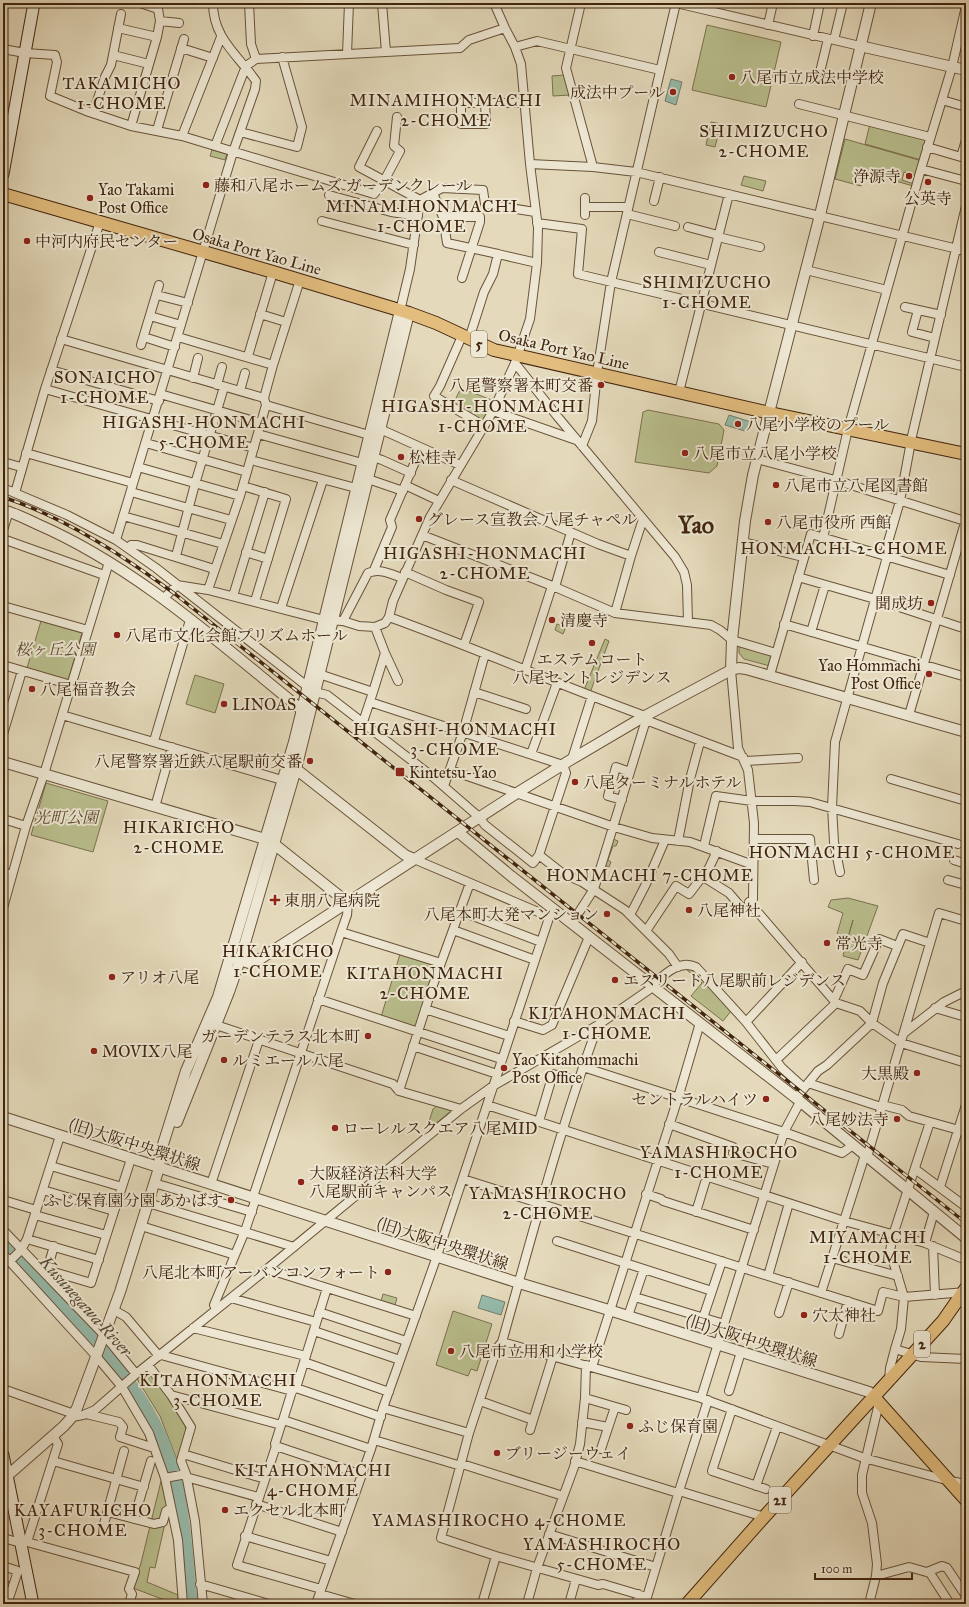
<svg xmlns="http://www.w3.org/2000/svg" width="969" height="1607" font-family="'IM FELL Great Primer','Noto Serif JP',serif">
<rect width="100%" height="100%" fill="#e4dabb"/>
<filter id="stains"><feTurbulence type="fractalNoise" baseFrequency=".005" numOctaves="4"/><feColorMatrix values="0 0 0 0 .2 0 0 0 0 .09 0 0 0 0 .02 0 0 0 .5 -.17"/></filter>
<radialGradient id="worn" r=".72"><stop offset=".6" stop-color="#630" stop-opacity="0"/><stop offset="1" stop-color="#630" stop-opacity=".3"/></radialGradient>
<path fill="#b9be8d" stroke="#7c714e" d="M707 25 781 42 766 107 692 90Z
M564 75 570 95 553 96 552 76Z
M711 122 721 124 715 147 706 145Z
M870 124 927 139 921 160 865 144Z
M845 139 922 161 917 176 904 172 902 180 914 184 913 186 865 172 861 186 835 179Z
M212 150 227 154 225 160 210 156Z
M744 176 766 181 763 191 741 185Z
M461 388 494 401 483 422 452 406Z
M648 410 719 424 724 430 717 466 709 473 635 462 643 412Z
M41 621 82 633 68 680 27 668Z
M557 624 566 627 563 634 555 630Z
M605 639 609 641 590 693 584 690Z
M739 645 770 654 772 657 770 666 744 659 739 653Z
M195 675 224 684 215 713 186 704Z
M46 783 108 801 93 852 31 835Z
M613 839 618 841 616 846H613L608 860 611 862 609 867 604 865Z
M848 898 878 906 858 960 843 956 853 920 848 937 837 934 843 913 828 907 831 900Z
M400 954 436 966 416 1027 381 1017Z
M694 969 732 1010 723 1021 691 996 702 983 687 970Z
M438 1105 450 1108 451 1111 429 1129 427 1128 433 1109Z
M383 1294 397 1298 395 1305 381 1301Z
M453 1311 492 1324 477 1371 471 1369 468 1376 436 1365Z
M146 1371H150L185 1424 186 1431 177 1460 160 1416 137 1379Z
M162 1477 169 1512 167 1514 155 1568 150 1567 147 1582 178 1595 179 1604H175L133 1588 141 1563Z"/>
<path fill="#96bbac" stroke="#747f6d" d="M671 79 682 82 676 105 665 101Z
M729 415 751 422 748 432 725 425Z
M482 1295 505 1302 501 1315 478 1308Z"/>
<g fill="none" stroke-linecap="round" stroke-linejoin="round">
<path stroke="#747f6d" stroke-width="2" d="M3 1580 11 1583"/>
<path stroke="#96bbac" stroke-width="12" d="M3 1241C25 1264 47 1288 69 1311 117 1363 161 1413 177 1484 186 1523 187 1564 192 1604"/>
<defs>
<path id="minor" d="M140 3 158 9
M157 3 160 21 179 23
M249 3 251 44 256 59
M382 3 386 52
M581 3 566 68 593 167
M676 3 860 46
M768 25 773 3
M118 28 157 37
M813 36 820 3
M834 40 843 3
M515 47 537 41 660 70
M181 48 213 58
M3 49 25 53 55 55 57 62 50 96 89 112 131 126 182 136 374 194 384 181 400 151 394 146 397 117
M347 54 349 3
M113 55 149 64
M820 72 828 39
M942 100 966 107
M485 103 486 124H461V103H525
M799 104 930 137
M93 113 105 77 111 65 121 14
M131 126 157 37 160 21
M3 128 11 130
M157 130 184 39
M377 131 359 167 420 200
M240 132 297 147 302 127 282 57
M182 136 221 37
M215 146 246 66 256 59 460 48 469 40 505 28
M927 147 961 157 966 140
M530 164 593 167 636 172 966 251
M921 169 966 181
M433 193 443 217 447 243 498 254 493 274 484 292 469 339
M329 195 391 212 418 216
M654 201 660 177
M585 207H628
M627 214 675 226
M585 215V198
M443 217H480V222L462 278
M322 221 414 245
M537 223 582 229 578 274 966 367
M688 227 718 235
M718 237 760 247
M659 252 711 265
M498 254 537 263
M806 270 887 290
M157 295 188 303
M905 307 941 315
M918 310 912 332 935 338
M400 311 410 269 420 200 442 188 483 190 485 204 535 212
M260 314 286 322
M150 316 181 325
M462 336 440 386 434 396 484 426
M144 337 175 347
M178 337 273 365
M61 339 264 398
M141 345 159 285
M248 356 273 272
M515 363 557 416 675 557 684 572 687 585 688 622
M51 370 159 401
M193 378 198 358
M217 385 222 367
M45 389 254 448
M240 391 245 373
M679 392 729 194
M160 394 261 423
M266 405 369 435
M493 411 576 440
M380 429 460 465
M258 434 362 463
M146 443 247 472
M582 446 592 421 597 373 611 282 676 3
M26 453 133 483
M373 457 382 460 411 473
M757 459 835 480 965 521
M251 460 356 488
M3 462 21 467
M138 467 240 496
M368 479 403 491
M451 480 598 544 631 556
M405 485 439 501
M243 486 286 499 255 601
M3 488 67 515 116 540 156 568 308 687
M131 492 231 520
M15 493 45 389 100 222
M123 516 223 544
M3 530 9 511
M422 535 555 587 615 613 711 625 720 630 732 640 776 653
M823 538 848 429 921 169 952 67 966 6
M3 539 104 575
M116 540 233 152 255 89 256 81C237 54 213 38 213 3
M743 542 803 557
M128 548 131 545H137L214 569
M246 552 268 559
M176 556 195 484 224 387
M884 556 900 501 912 436 966 206
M374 570 392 527 390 520 421 448
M405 572 446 590 479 602 464 645
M798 577 875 599 966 629
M555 587 571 532
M208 590 240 496 266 405 264 398 273 365 300 280
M233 596 265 492
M163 599 177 585 208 590 324 620 343 621 359 626 375 627 385 623 389 617 393 601 430 517 493 411 515 363 530 319 537 263 538 228 530 164 521 64 515 47 505 28 494 3
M3 606 88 630
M281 608 323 480
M615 613 631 556 643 519
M389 617C475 648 559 685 645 716L646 720 743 757
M343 621 368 573C380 568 391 574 402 578
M784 624 966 677
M811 632 825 585
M385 653 398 681
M3 665 71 685
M525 670 552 586
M731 670 738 748 748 770 754 823 753 899
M319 674 373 692 363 722
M770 675 811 534 950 575
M315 692 327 695 433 777 479 817 485 825 533 863 539 855 566 773 563 765 370 702
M373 692 385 653 375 627
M474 692 526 709
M62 715 282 780
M909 715 966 519
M3 734 22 671
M154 741 190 620
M531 754 557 683
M572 759 592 696
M745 761 798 758
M450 770 614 827 652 838 690 842 753 865
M891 779 966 801
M444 786 463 732 485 654
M622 800 608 796 616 767 630 772
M155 807 172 747
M3 819 26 826
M754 839H810L814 880
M678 841 690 779 700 742
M704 846 716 796 752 801H795L810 802 958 844
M539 855 562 873 582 882 625 910 669 954 678 967
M414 859 550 917
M954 860 966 864
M3 872 12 875
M840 872 834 842 832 807 835 742 887 557
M702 876 729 893 741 907
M948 880 966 885
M749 902 836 1003 860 1011 872 1023 901 1043 966 1063
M3 908 26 826 44 774 109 562
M460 911 541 942
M630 915 646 884 665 840
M572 923 594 889 646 720
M453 930 535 960
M646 931 676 886 689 894 709 868 717 851
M341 932 441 963
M651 986C664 975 679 959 696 967L746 1022 782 1068 804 1088
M318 999 501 1059
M834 1000 848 969 863 975 879 939 897 946
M935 1008 966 1017
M425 1009 509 1036
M514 1021 543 1030 552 1025 589 937
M746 1022 802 962
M216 1025 393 1084 399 1091 461 1109
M598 1025C560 1128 532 1236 502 1342L497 1348 469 1433 441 1538 496 1556 598 1585 603 1584 647 1597 679 1491
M904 1033 944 1002 966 991
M413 1046 497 1074
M776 1060 836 1003
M583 1067 784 1132 842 1153 853 1145
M808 1083 881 1107
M399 1091 433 985 470 883
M796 1098 818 1071 827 1065 872 1023 883 983 903 934 930 943
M487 1105 844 1221 925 1243 966 1260
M882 1105 902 1110 909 1116 966 1132
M539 1121 553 1074 578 1081
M930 1122 893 1235 890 1251 904 1297 901 1329 895 1349 921 1357 966 1359
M669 1124 733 1147
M60 1136 27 1239 99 1260
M733 1153 774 1164
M867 1157 939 913 966 921
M51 1166 122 1187
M915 1169 966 1207
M463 1179 878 1311 883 1292 904 1297 966 1292
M154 1183 252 1212
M211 1184 259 1040
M940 1187 966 1105
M43 1190 114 1211
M646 1194 661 1199 663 1201 754 1230
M253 1197 341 932 347 915 348 903
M3 1200 36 1210
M148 1203 294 1247
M696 1212 707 1176
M35 1215 106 1235
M141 1226 235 1255
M3 1230 105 1336 136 1374
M557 1241 712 1291
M925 1243 934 1212
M54 1246 47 1270 91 1283 131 1159
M933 1246 935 1295
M3 1254 96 1356 122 1387 149 1433 165 1478 178 1540 183 1604
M832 1258 898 1276
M10 1261 21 1250 27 1239
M267 1269 416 1316
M768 1276 789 1203
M821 1293 865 1155
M635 1297 724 1324
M231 1298 316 1322
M114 1310 126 1317 159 1356
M216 1310 214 1305 245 1231 256 1198
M319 1312 406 1341
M779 1313 789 1282
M628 1316 644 1269
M703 1318 722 1261
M193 1328 306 1356
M314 1331 400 1360
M839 1334 848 1301
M502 1342 701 1398 864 1458 950 1481 966 1484
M161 1355 292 1391
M304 1362 389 1392
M148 1365 171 1395 281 1425 283 1420 371 1449
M592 1367 678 1098 700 1023
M889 1380 890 1368 895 1349
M296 1388 381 1417
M3 1389 74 1414
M729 1391 741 1352
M171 1395 191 1427 181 1461 186 1474 195 1521 203 1604
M585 1398 626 1410
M701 1398 784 1132 800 1102
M708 1400 679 1491 764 1517
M480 1401 533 1420
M383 1408 469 1433
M732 1409 712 1471 766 1489
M86 1414 119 1422 123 1427 120 1437 154 1448
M72 1417 83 1415 95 1410 136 1374 267 1269 461 1109 493 1086 598 1025 653 987
M283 1420 292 1391 296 1388 327 1288
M582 1422 608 1427
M530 1430 553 1356
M53 1436 58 1444 27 1542 135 1572 129 1589 132 1594 129 1604
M374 1440 461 1466
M276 1446 275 1444 281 1425
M601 1449 615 1407
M183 1454 265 1479
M53 1461 144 1487
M575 1461 678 1493
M462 1464 563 1496
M186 1477 258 1497
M165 1478 186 1474
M756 1486 777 1427
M256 1504 342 1532
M108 1512 154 1524 163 1522 166 1511 171 1508
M134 1519 151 1461
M104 1524 124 1451
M549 1534 656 1567
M245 1536 331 1561
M3 1538 21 1543 25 1542
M3 1566 18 1571 7 1604
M927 1572 942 1566 947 1568 966 1596
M876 1576 909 1567 930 1573 950 1604
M200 1584 269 1604
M321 1589 237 1565 276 1446 362 1475
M320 1594 355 1604
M316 1604 371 1449 383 1408 437 1256 552 909
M482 1604 496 1556
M527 1604 537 1568 574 1467 580 1444 585 1398 586 1365
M569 1604 576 1579
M636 1604 638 1594
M869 1604 876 1576 877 1564 872 1523 862 1493V1475L879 1403"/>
<path id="tertiary" d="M860 46 966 70
M3 510C15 513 26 519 37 524 136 567 218 642 302 710L304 715
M731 670 732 640 745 521 753 475 820 215 871 3
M3 762 265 839 274 844 348 903
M296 769 405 855 414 859
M458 832 511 876 796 1098 966 1238
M234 958 249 963 260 959 517 793 572 759 645 716 731 670 739 668 746 669 966 732
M3 1117 519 1283 609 1310 869 1392 874 1397
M177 1122 229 992 240 960 296 769 409 313
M7 1476 64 1426 72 1417 77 1408 120 1292 159 1168 160 1154 186 1071 218 997 294 742 400 311"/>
<path id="secondary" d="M3 174 34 3
M3 1455 33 1604"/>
<path id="primary" d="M3 194 273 272 409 313 436 323 494 350 770 413 966 454
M874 1397 966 1500
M687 1604 764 1517 943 1321 966 1288"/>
</defs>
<use href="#minor" stroke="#695239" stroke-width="10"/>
<use href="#tertiary" stroke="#695239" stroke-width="12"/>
<use href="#secondary" stroke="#40240e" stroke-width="13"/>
<use href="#primary" stroke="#40240e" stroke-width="14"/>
<use href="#minor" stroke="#ede7d3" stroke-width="8"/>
<use href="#tertiary" stroke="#ede7d3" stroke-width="10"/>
<use href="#secondary" stroke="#ede7d3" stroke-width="11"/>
<use href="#primary" stroke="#e2bd7e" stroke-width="12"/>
<defs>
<path id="rail" d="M3 497C66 518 122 555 175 594L966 1223"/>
</defs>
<use href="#rail" stroke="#40240e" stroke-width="3.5"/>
<use href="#rail" stroke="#ede7d3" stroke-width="2" stroke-dasharray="6" stroke-linecap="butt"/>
</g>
<g fill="#8f2418" stroke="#ede7d3" stroke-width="1.5">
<circle cx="732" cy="77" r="4"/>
<circle cx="673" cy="92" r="4"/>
<circle cx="909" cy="176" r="4"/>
<circle cx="928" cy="182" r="4"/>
<circle cx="206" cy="185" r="4"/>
<circle cx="90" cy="198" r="4"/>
<circle cx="27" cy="241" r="4"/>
<circle cx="601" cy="385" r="4"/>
<circle cx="738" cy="424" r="4"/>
<circle cx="685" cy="453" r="4"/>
<circle cx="401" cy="457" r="4"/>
<circle cx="776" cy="485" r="4"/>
<circle cx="419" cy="519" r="4"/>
<circle cx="768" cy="522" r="4"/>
<circle cx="931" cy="603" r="4"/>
<circle cx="552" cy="620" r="4"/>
<circle cx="117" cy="635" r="4"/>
<circle cx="592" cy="643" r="4"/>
<circle cx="929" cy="674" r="4"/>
<circle cx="32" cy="689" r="4"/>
<circle cx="224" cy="704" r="4"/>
<circle cx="310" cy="761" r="4"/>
<rect x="395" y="767" width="10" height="10" rx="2"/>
<circle cx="575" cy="782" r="4"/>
<path d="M273 894h4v4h4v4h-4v4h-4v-4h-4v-4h4z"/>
<circle cx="689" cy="910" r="4"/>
<circle cx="607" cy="914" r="4"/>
<circle cx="827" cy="943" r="4"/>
<circle cx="112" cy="977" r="4"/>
<circle cx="615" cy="980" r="4"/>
<circle cx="368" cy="1036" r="4"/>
<circle cx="94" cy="1051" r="4"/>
<circle cx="224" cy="1060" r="4"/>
<circle cx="504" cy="1068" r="4"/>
<circle cx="917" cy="1073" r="4"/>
<circle cx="766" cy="1099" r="4"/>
<circle cx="897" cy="1119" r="4"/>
<circle cx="335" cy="1128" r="4"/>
<circle cx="301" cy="1182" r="4"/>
<circle cx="231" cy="1200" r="4"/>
<circle cx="388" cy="1272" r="4"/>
<circle cx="804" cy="1315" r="4"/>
<circle cx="451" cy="1351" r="4"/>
<circle cx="630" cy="1426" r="4"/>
<circle cx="497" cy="1453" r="4"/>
<circle cx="225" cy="1510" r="4"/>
</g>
<g text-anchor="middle" stroke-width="4" stroke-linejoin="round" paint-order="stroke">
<g fill="#ede7d3" stroke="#745e49" stroke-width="1">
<rect x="471" y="331" width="16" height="26" rx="3"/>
<rect x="914" y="1331" width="16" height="26" rx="3"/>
<rect x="769" y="1487" width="22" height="26" rx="3"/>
</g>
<g font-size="15" font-weight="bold" fill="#40240e">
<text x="479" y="349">5</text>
<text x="922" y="1349">2</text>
<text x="780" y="1505">21</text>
</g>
<g font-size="16" fill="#40240e" stroke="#ede7d3" text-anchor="start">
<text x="740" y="83">八尾市立成法中学校</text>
<text x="665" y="98" text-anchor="end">成法中プール</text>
<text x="901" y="182" text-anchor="end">浄源寺</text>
<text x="214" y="191">藤和八尾ホームズ ガーデンクレール</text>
<text x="98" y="195">Yao Takami<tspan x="98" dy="18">Post Office</tspan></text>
<text x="928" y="204" text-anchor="middle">公英寺</text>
<text x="35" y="247">中河内府民センター</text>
<text x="593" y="391" text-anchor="end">八尾警察署本町交番</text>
<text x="746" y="430">八尾小学校のプール</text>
<text x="693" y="459">八尾市立八尾小学校</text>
<text x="409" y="463">松桂寺</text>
<text x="784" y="491">八尾市立八尾図書館</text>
<text x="427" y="525">グレース宣教会 八尾チャペル</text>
<text x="776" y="528">八尾市役所 西館</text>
<text x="923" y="609" text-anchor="end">聞成坊</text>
<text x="560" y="626">清慶寺</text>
<text x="125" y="641">八尾市文化会館プリズムホール</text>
<text x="592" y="665" text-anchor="middle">エステムコート<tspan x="592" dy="18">八尾セントレジデンス</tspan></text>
<text x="921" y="671" text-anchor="end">Yao Hommachi<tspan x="921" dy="18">Post Office</tspan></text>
<text x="40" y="695">八尾福音教会</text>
<text x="232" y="710">LINOAS</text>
<text x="302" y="767" text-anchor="end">八尾警察署近鉄八尾駅前交番</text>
<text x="409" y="778">Kintetsu-Yao</text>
<text x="583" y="788">八尾ターミナルホテル</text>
<text x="284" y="906">東朋八尾病院</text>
<text x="697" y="916">八尾神社</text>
<text x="599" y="920" text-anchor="end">八尾本町大発マンション</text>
<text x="835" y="949">常光寺</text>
<text x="120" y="983">アリオ八尾</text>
<text x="623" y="986">エスリード八尾駅前レジデンス</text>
<text x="360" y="1042" text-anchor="end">ガーデンテラス北本町</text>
<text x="102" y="1057">MOVIX八尾</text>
<text x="512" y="1065">Yao Kitahommachi<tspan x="512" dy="18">Post Office</tspan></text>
<text x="232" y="1066">ルミエール八尾</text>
<text x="909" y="1079" text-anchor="end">大黒殿</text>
<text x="758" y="1105" text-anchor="end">セントラルハイツ</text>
<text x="889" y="1125" text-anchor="end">八尾妙法寺</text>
<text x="343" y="1134">ローレルスクエア八尾MID</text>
<text x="309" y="1179">大阪経済法科大学<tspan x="309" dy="18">八尾駅前キャンパス</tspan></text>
<text x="223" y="1206" text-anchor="end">ふじ保育園分園 あかばす</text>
<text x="380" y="1278" text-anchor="end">八尾北本町アーバンコンフォート</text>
<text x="812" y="1321">穴太神社</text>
<text x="459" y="1357">八尾市立用和小学校</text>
<text x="638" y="1432">ふじ保育園</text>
<text x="505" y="1459">ブリージーウェイ</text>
<text x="233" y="1516">エクセル北本町</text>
</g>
<g font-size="16" fill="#40240e" stroke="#ede7d3">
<text transform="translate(257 251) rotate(16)" y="6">Osaka Port Yao Line</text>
<text transform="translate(564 349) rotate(13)" y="6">Osaka Port Yao Line</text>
<text transform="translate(135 1144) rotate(18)" y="6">(旧)大阪中央環状線</text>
<text transform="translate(443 1243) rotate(18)" y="6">(旧)大阪中央環状線</text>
<text transform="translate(752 1340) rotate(18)" y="6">(旧)大阪中央環状線</text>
</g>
<g font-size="16" font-style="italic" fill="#5e4a2e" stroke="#ede7d3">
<text x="55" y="655">桜ヶ丘公園</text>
<text x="66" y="823">光町公園</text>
</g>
<g font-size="17" letter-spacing="1" fill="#40240e" stroke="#ede7d3">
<text x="122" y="89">TAKAMICHO<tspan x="122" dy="20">1-CHOME</tspan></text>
<text x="446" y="106">MINAMIHONMACHI<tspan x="446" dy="20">2-CHOME</tspan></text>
<text x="764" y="137">SHIMIZUCHO<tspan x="764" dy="20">2-CHOME</tspan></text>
<text x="422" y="212">MINAMIHONMACHI<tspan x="422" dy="20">1-CHOME</tspan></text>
<text x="707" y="288">SHIMIZUCHO<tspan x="707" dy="20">1-CHOME</tspan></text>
<text x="105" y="383">SONAICHO<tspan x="105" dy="20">1-CHOME</tspan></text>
<text x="483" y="412">HIGASHI-HONMACHI<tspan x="483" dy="20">1-CHOME</tspan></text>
<text x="204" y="428">HIGASHI-HONMACHI<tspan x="204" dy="20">5-CHOME</tspan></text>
<text x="844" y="554">HONMACHI 2-CHOME</text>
<text x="485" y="559">HIGASHI-HONMACHI<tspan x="485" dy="20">2-CHOME</tspan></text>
<text x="455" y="735">HIGASHI-HONMACHI<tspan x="455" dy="20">3-CHOME</tspan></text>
<text x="179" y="833">HIKARICHO<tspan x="179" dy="20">2-CHOME</tspan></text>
<text x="852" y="858">HONMACHI 5-CHOME</text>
<text x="650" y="881">HONMACHI 7-CHOME</text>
<text x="278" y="957">HIKARICHO<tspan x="278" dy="20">1-CHOME</tspan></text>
<text x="425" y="979">KITAHONMACHI<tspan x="425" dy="20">2-CHOME</tspan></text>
<text x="607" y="1019">KITAHONMACHI<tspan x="607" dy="20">1-CHOME</tspan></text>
<text x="719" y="1158">YAMASHIROCHO<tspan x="719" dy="20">1-CHOME</tspan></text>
<text x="548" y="1199">YAMASHIROCHO<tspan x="548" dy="20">2-CHOME</tspan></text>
<text x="868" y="1243">MIYAMACHI<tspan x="868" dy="20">1-CHOME</tspan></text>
<text x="218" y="1386">KITAHONMACHI<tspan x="218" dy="20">3-CHOME</tspan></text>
<text x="313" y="1476">KITAHONMACHI<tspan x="313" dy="20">4-CHOME</tspan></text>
<text x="83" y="1516">KAYAFURICHO<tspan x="83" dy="20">3-CHOME</tspan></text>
<text x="499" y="1526">YAMASHIROCHO 4-CHOME</text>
<text x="602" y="1550">YAMASHIROCHO<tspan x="602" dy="20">5-CHOME</tspan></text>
</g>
<g font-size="17" font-style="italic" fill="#564a36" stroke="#ede7d3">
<text transform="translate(86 1306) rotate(48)" y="6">Kusunegawa River</text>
</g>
<g font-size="24" font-weight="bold" fill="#40240e" stroke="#ede7d3">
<text x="696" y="533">Yao</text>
</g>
</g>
<rect width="969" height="1607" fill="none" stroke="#e4dabb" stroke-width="16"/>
<rect x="4" y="4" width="961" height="1599" fill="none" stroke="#40240e" stroke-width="2"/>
<rect x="8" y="8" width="953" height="1591" fill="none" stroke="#40240e"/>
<path d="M815 1573v6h97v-6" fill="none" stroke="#40240e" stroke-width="2"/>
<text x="821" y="1573" font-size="12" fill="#40240e" stroke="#ede7d3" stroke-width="3" paint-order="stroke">100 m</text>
<rect width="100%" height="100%" filter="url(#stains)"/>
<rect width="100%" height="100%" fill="url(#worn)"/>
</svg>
